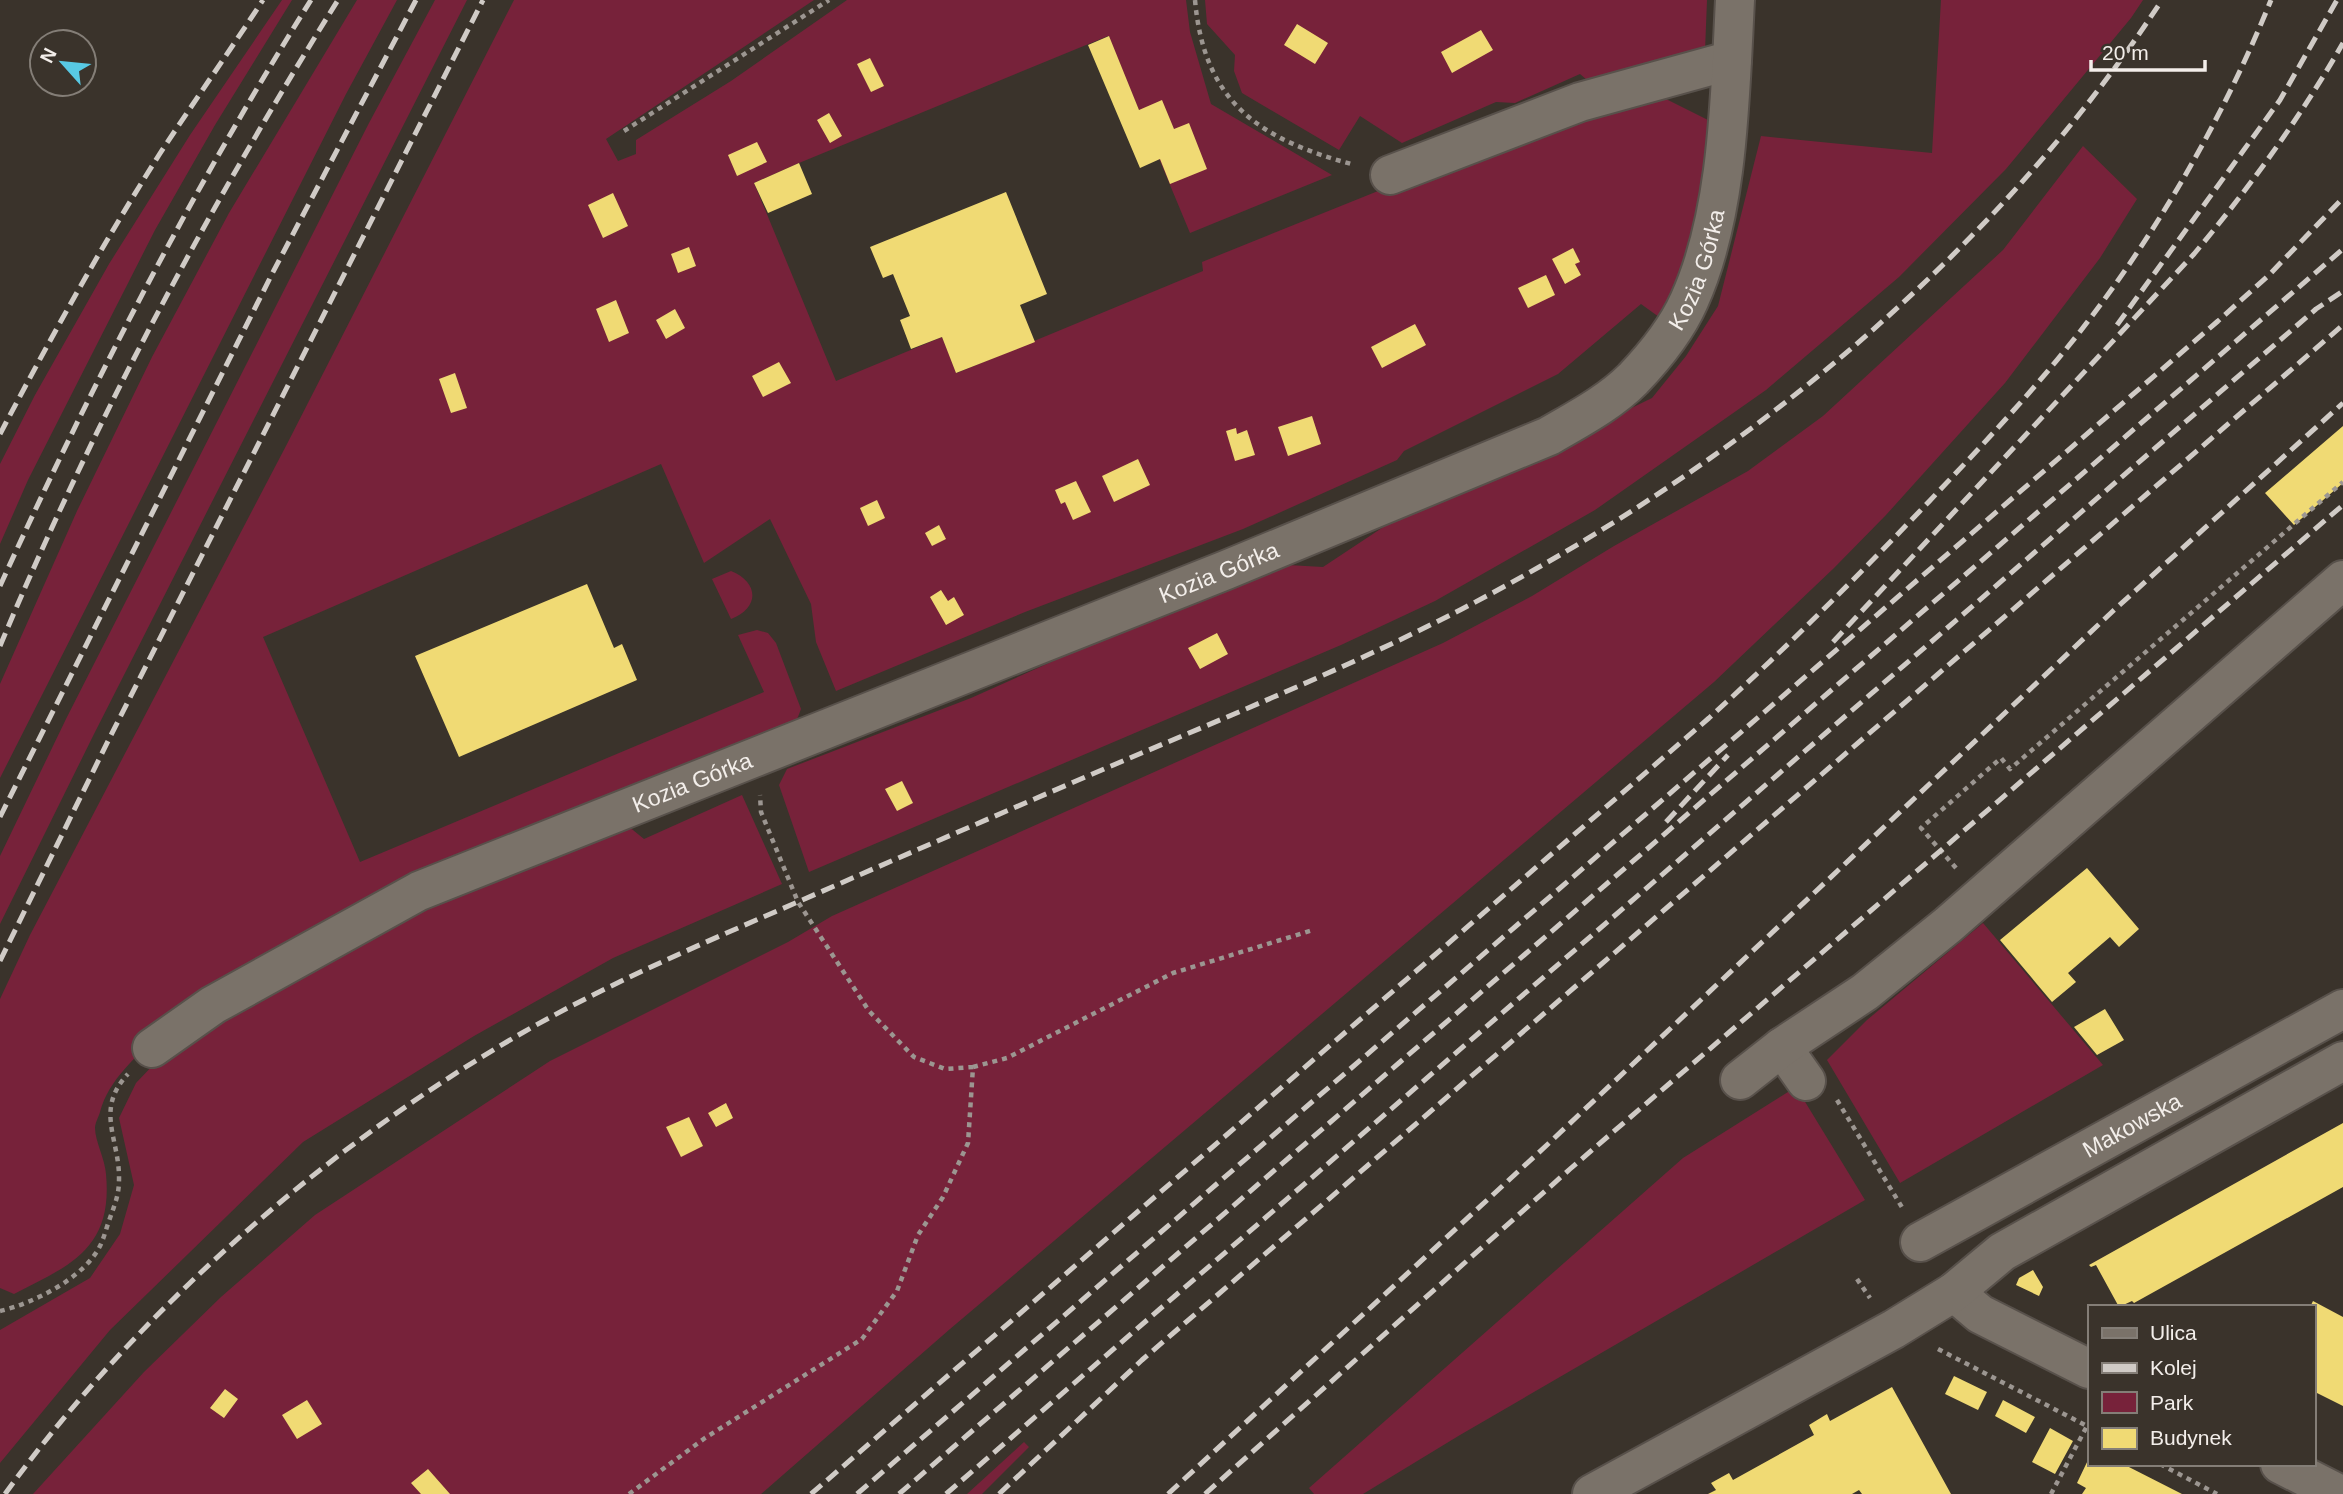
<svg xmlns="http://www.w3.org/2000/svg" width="2343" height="1494" font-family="Helvetica,sans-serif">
<rect width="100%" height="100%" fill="#3a332b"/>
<path fill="#77223a" d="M282 0H292L215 125 155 230 28 480 0 544V464L35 395 109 264 190 135Z
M357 0H397L346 94 0 778V684L77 511 152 357 229 213Z
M435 0H467L94 734 0 924V856L66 719 369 123Z
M514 0H814L606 139 618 161 636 154V140L731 81 847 0H1186L1190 32 1211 104 1332 175 1190 233 1108 36 799 163 754 183 836 381 942 337 957 373 1203 271 1202 262 1470 154 1652 92 1708 120 1709 138 1690 261 1659 317 1641 304 1558 374 1404 451 1397 460 1243 529 1025 612 836 691 816 642 811 604 770 519 704 563 661 464 263 637 360 862 764 692 738 635 757 630 768 633 776 643 801 709 796 722 161 1033C136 1057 109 1079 100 1112 99 1116 95 1123 95 1128 95 1141 105 1159 106 1174 113 1248 71 1265 14 1294L0 1288V999L30 935 287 444Z
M1205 0H1707L1705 51 1594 86 1580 74 1515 103 1496 102 1402 143 1360 116 1339 150 1242 93 1234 71 1235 55 1207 24Z
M1941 0H2143L2131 18 2006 169 1899 277 1766 390 1595 510 1435 601 1341 645 809 872 779 785 787 769 971 698 1270 564 1323 567 1394 520 1508 468 1652 398 1686 356 1718 306 1761 136 1932 153Z
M2083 146 2137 199 2100 258 2005 383 1886 515 1834 568 1714 682 950 1329 761 1494H33L144 1372 221 1297 315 1215 550 1061 788 942 832 916 1443 643 1532 596 1614 546 1748 471 1823 416 2003 250Z
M731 571C759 582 760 608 731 619L712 579Z
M742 795 782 884 613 958 474 1036 303 1142 110 1330 0 1463V1330L90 1278 120 1234 134 1185 119 1118 136 1083 156 1062 258 994 433 907 587 840 628 826 644 839Z
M1983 923 2103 1065 1900 1183 1827 1060 1867 1020Z
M1796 1087 1865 1200 1460 1435 1363 1494H1314L1309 1488 1683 1158Z
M1024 1442 1029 1447 982 1494H967Z"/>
<path fill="#f0da74" d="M1297 24 1328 43 1315 64 1284 45Z
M1481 30 1493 50 1452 73 1441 52Z
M1109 36 1139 110 1162 100 1174 129 1189 123 1207 169 1170 184 1160 159 1140 168 1088 45Z
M870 58 884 86 871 92 857 64Z
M829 113 842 136 830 143 817 120Z
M757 142 767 162 737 176 728 155Z
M799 163 812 194 768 213 754 183Z
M1006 192 1047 294 1020 305 1035 342 956 373 942 337 911 349 900 320 910 316 893 274 883 278 870 247Z
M613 193 628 226 603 238 588 205Z
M689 247 696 266 678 273 671 254Z
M1573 248 1580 262 1575 264 1581 275 1565 284 1552 259Z
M1546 275 1555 295 1528 308 1518 288Z
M616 300 629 333 609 342 596 309Z
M675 309 685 328 666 339 656 320Z
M1415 324 1426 345 1382 368 1371 347Z
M779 362 791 383 763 397 752 376Z
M455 373 467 408 451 413 439 379Z
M1312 416 1321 444 1288 456 1278 427Z
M2343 426V483L2294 525 2265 493Z
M1236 428 1237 434 1247 430 1255 455 1235 461 1226 431Z
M1138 459 1150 485 1114 502 1102 476Z
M1076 481 1091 512 1073 520 1065 502 1061 504 1055 490Z
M877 500 885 518 868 526 860 508Z
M939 525 946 539 932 546 925 533Z
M587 584 614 648 622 644 637 680 459 757 415 656Z
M941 590 948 601 954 597 964 615 946 625 930 597Z
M1217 633 1228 654 1200 669 1188 648Z
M902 781 913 803 897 811 885 789Z
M2087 868 2139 929 2119 947 2110 937 2068 973 2076 982 2052 1002 2000 940Z
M2105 1009 2124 1040 2097 1055 2074 1027Z
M726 1103 733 1118 716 1127 708 1113Z
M689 1117 703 1146 681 1157 666 1127Z
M2343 1123V1187L2134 1303 2132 1301 2119 1307 2096 1265 2091 1267 2089 1265Z
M2033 1270 2043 1287 2039 1296 2016 1285 2019 1278Z
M2313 1301 2343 1317V1406L2313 1391V1307H2310Z
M1954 1376 1987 1392 1978 1410 1945 1394Z
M1892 1387 1951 1494H1862L1859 1490 1852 1494H1708L1716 1490 1711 1483 1729 1473 1733 1480 1814 1435 1809 1425 1827 1414 1830 1421Z
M225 1389 238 1399 224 1418 210 1408Z
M307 1400 322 1424 297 1439 282 1415Z
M2003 1400 2035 1417 2026 1433 1995 1416Z
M2050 1428 2073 1441 2055 1474 2032 1462Z
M2089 1458V1464H2123L2182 1494H2082L2086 1488 2077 1483Z
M428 1469 450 1494H421L411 1483Z"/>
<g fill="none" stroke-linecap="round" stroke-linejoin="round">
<defs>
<g id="minor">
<path d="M1390 175 1580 102 1732 60"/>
<path d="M1782 1047 1806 1081"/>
<path id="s1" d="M152 1048 213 1005 419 891 1226 570 1549 436C1578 419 1609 403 1633 379 1654 357 1677 328 1689 301 1729 213 1730 95 1735 0"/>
<path d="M1740 1080 1782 1047 1865 992 1948 925 2343 580"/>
<path id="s2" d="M1920 1242 2343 1009"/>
<path d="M1954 1292 1980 1314 2089 1369"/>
<path d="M2280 1464 2339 1494"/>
<path d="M1592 1494 1894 1329 1954 1292 2002 1252 2343 1061"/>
</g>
</defs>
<use href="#minor" stroke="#58514b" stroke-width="42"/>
<path stroke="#9c9691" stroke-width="4.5" stroke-dasharray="5 5" stroke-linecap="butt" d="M1195 0C1204 104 1261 140 1355 165
M624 131 829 0
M1956 868 1921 828 2001 758 2010 769 2343 482
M973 1067 1007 1058 1173 973 1313 930
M1837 1100 1903 1209
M1857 1279 1870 1298
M0 1311C34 1303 84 1278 100 1246 104 1238 106 1229 109 1221 114 1206 119 1196 119 1180 120 1139 94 1110 128 1074
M1938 1349 2089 1427
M2160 1464 2217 1494
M629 1494 705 1438 862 1339 897 1291 918 1235 943 1197 968 1143 973 1067 945 1069 914 1057 869 1011 798 902 761 812 760 795
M2051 1494 2087 1426"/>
<use href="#minor" stroke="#7a7269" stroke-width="38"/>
<path stroke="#d0cbc6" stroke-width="5" stroke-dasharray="14 7" stroke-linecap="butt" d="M2117 325 2280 100 2337 0
M0 434C50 339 102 245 159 155 193 103 229 52 263 0
M0 586C92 384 193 188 311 0
M1833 642 2194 254C2250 187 2300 118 2343 43
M0 646C94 422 209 206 338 0
M0 817 273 272 416 0
M1666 822 1728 755
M0 961 108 741 483 0
M5 1494C137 1311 326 1146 522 1033 611 982 706 942 800 901 914 851 1029 801 1144 752 1251 707 1359 662 1462 609 1736 467 1992 260 2162 0
M811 1494 1709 718C1782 652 1851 583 1920 511 1976 452 2032 393 2082 329 2159 230 2224 116 2271 0
M857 1494 2218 321 2269 275 2343 198
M899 1494 2343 249
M946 1494 2316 309 2343 291
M999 1494 1142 1360 2343 325
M1168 1494 1548 1144 2113 611 2343 403
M1205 1494 1570 1169 2343 505"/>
</g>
<g text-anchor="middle" stroke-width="7" stroke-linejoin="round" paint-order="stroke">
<g font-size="23" fill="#f3eeea" stroke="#3a332b">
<text dy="8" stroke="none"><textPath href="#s1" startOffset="1759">Kozia Górka</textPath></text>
<text dy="8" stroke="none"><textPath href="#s1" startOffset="1171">Kozia Górka</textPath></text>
<text dy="8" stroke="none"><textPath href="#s1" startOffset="604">Kozia Górka</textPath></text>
<text dy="8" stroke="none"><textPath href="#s2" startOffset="242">Makowska</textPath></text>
</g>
</g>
<rect x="2088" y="1305" width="228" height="161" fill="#3a332b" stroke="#847e77" stroke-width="2"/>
<rect x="2102" y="1328" width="35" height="10" fill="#7a7269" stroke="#847e77" stroke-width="2"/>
<text x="2150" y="1340" font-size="21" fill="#f3eeea">Ulica</text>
<rect x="2102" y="1363" width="35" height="10" fill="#d0cbc6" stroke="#847e77" stroke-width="2"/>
<text x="2150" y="1375" font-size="21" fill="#f3eeea">Kolej</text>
<rect x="2102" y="1392" width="35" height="21" fill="#77223a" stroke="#847e77" stroke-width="2"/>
<text x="2150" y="1410" font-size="21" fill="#f3eeea">Park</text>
<rect x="2102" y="1428" width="35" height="21" fill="#f0da74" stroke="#847e77" stroke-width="2"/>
<text x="2150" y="1445" font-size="21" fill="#f3eeea">Budynek</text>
<g transform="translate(63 63) rotate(297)"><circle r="33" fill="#3a332b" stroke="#847e77" stroke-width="2"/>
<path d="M0-5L12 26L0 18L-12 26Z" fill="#58c9e4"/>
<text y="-10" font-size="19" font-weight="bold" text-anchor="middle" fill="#f3eeea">N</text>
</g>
<path d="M2091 60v10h114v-10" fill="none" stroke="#f3eeea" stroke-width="3.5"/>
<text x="2102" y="60" font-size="21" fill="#f3eeea" stroke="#3a332b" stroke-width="5" paint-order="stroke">20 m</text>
</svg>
